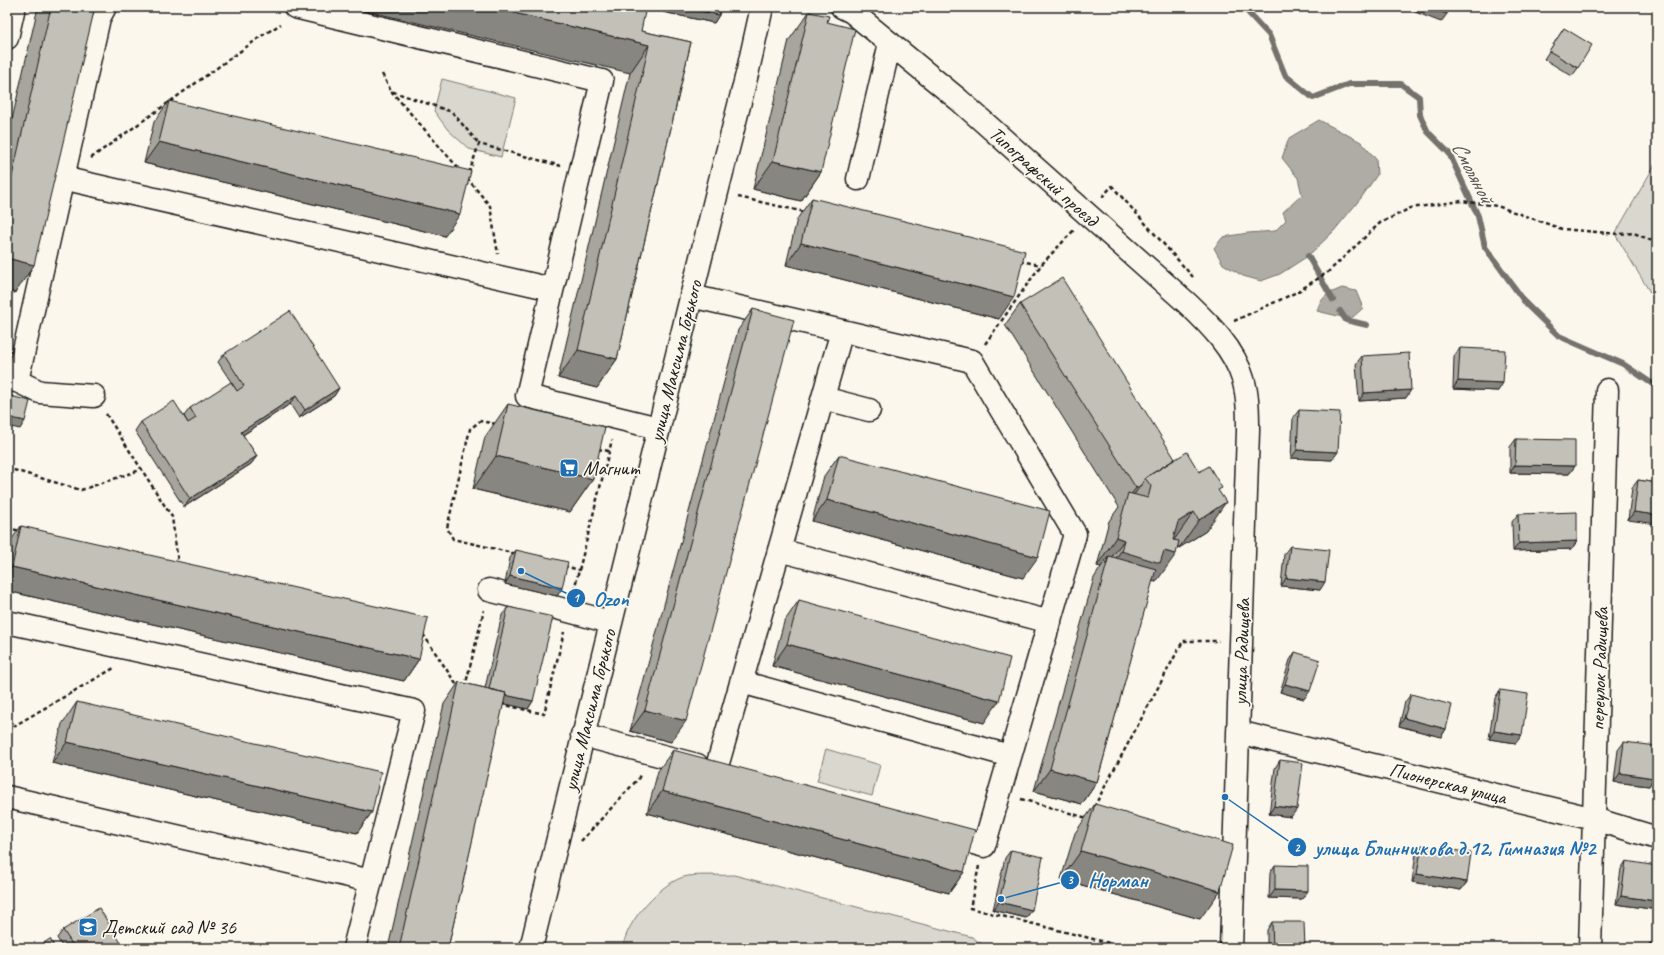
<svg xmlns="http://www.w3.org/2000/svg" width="1664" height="955" font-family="Caveat,sans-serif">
<rect width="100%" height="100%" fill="#fbf7ec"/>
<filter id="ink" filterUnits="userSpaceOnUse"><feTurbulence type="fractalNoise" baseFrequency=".025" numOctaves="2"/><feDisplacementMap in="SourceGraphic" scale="8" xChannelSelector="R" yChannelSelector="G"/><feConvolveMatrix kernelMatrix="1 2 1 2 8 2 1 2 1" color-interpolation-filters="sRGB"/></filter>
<g filter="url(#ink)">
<path fill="#dad7ce" stroke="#7b7a75" d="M442 79 516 98 501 157 469 149 448 130 434 111Z
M1657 161V304L1615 234Z
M826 749 880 765 872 796 817 781Z
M734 875 972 937 987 948H623C625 922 662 880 688 876 703 874 719 876 734 875Z"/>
<path fill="#afaca5" stroke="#74726e" d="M1319 120 1361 142 1376 159 1377 175 1361 198 1334 231 1308 256 1280 274 1261 281 1243 276 1223 264 1214 248 1223 237 1248 233 1275 231 1286 220 1283 212 1302 195 1298 178 1282 158 1289 138Z
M1342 288 1356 291 1363 308 1353 317H1342L1317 311C1321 296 1328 294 1342 288Z"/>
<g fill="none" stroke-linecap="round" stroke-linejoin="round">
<path stroke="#74726e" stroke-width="6" d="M1243 7 1269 35 1285 75 1313 98 1349 84H1401L1419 97 1420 115 1428 132 1449 153 1478 216 1485 247 1527 305 1559 336 1623 364 1657 387
M1308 256 1333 300
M1340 311 1346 320 1367 325"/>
<defs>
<path id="minor" d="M295 7 602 81 527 396 658 428
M842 7 852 12 959 100 1188 304C1210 325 1234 349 1243 379 1248 395 1248 413 1248 431L1231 948
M7 38 14 7
M62 178 552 289
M858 179 890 43
M691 296 972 361 1075 534 984 846 944 835
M7 380 17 381 99 18 105 7
M17 381 40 392 94 396
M823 398 869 410
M779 550 1050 622
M489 590 610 622
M7 622 414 711 354 948
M741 682 1010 756
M1238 732 1594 819 1657 838
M582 735 697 765
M716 770 842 331
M7 797 371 881
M531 948 717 192 748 70 762 7
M1590 948 1607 390"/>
</defs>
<use href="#minor" stroke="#1c1c1c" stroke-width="25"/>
<path stroke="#1c1c1c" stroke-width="2.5" stroke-dasharray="4 3" stroke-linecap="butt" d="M382 74 391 91 452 112 479 144
M391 91 460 170
M91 158 263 35 281 24
M469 173 479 144 561 166
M467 178 490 206 498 254
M738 197 805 212
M1102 197 1112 186 1193 277
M1020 261 1041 265
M1234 321 1297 292 1328 272 1380 223 1411 208 1462 201 1497 206 1562 229 1619 234 1634 233 1657 243
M985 344 1041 265 1074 230
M106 414 172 517 178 563
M496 424 480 421 470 429 447 528 453 539 517 554
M598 449 609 451
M7 468 81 490 143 469
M7 528 20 531
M564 566 580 570
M574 590 612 440
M423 634 458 687
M465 687 484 610
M501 704 544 714 564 632
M7 730 114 668
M1021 799 1087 818
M1094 807 1183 641H1219
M581 841 638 779 641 773
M979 866 970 908 1129 948"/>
<use href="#minor" stroke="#fbf7ec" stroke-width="22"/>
</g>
<path fill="#a8a59e" stroke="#1c1c1c" d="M38 7H95L15 293 7 291V141Z
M664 7H721L719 15 714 23 663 12Z
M809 12 827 22 821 172 801 201 753 189 789 40Z
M1564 28 1578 68 1572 76 1544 59Z
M641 31 691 42 617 359 597 388 558 378 630 73Z
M169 101 445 236 144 163 154 122Z
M812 198 999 319 786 265 797 219Z
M1020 304 1175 459 1199 472 1219 492 1206 531 1179 548 1178 546 1156 582 1152 581 1097 782 1082 804 1034 791 1094 578 1101 567 1097 566 1109 521 1119 507 1005 325Z
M753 309 671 742 630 731 738 330Z
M1460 348 1498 391 1453 389 1454 356Z
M224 354 339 388 334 396 299 418 290 404 243 435 257 456 251 464 184 507 135 431 141 422 188 423 184 416 190 408 237 391 218 362Z
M1362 356 1406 398 1359 401 1356 364Z
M508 404 593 479 570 512 473 489 485 437Z
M1299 410 1332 460 1291 458 1293 418Z
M1516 439 1575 466 1569 474 1510 473V447Z
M839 455 1023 578 812 521 824 476Z
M1638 480 1657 483 1628 520 1632 488Z
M1518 514 1572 549 1513 551 1512 522Z
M21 526 419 659 404 681 7 591V546Z
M1290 546 1320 590 1281 586 1284 554Z
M516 550 562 588 557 596 505 584 510 558Z
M799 600 984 723 772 666 784 622Z
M508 607 533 701 528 709 503 703 448 948H388L444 704 459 682 485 688 502 615Z
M1295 652 1304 699 1280 692 1290 660Z
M1500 690 1516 743 1489 739 1495 698Z
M1411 694 1446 729 1441 737 1399 726 1405 702Z
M77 702 372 812 357 833 52 763 62 724Z
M1624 742 1654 778 1649 786 1614 782 1618 750Z
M673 750 964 872 949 893 647 813 658 771Z
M1280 760 1291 817 1269 814 1275 768Z
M1095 804 1200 919 1061 879 1075 833Z
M1422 845 1467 882 1461 890 1412 882 1416 853Z
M1011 850 1032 910 1026 918 993 910 1005 858Z
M1626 861 1651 909 1616 904 1621 869Z
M1275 865 1302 899 1269 898 1270 873Z
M1272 922 1305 948H1267V930Z
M63 930 121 943 118 948H63L57 938Z
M1650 943 1657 948H1647Z"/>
<path fill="#888681" stroke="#1c1c1c" d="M350 7H489L649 45 630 73Z
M667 7H683L719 15 714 23 663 12Z
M1402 7H1429L1447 14 1441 22Z
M159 142 460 214 445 236 144 163Z
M773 161 821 172 801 201 753 189Z
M801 243 1014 297 999 319 786 265Z
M7 258 34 265 15 293 7 291Z
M578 350 617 359 597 388 558 378Z
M1458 381 1503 383 1498 391 1453 389Z
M339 388 334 396 299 418 305 410Z
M1411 390 1406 398 1359 401 1364 393Z
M296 396 290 404 235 440 241 432Z
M7 417 25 421 20 429 7 426Z
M1297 450 1338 452 1332 460 1291 458Z
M257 456 251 464 184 507 190 499Z
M496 456 593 479 570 512 473 489Z
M1515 465 1575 466 1569 474 1510 473Z
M1141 485 1126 506V501L1136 488Z
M827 500 1038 557 1023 578 812 521Z
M1226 502 1206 531 1179 548 1199 520Z
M1194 512 1174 540 1158 550 1178 522Z
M1634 512 1657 515V524L1628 520Z
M1116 537 1124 540 1106 565 1109 556 1101 567 1097 566Z
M1577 541 1572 549 1513 551 1519 543Z
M1121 551H1164L1176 554 1156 582 1148 580 1103 577Z
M12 567 419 659 404 681 7 591V574Z
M510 576 562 588 557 596 505 584Z
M1286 578 1325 582 1320 590 1281 586Z
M787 644 999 701 984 723 772 666Z
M1285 684 1310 691 1304 699 1280 692Z
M488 691 533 701 528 709 483 699Z
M645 710 686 721 671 742 630 731Z
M1404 718 1446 729 1441 737 1399 726Z
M1494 731 1522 735 1516 743 1489 739Z
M67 742 372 812 357 833 52 763Z
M1050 769 1097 782 1082 804 1034 791Z
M1620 773 1654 778 1649 786 1614 782Z
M662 791 964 872 949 893 647 813Z
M1274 806 1297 809 1291 817 1269 814Z
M1081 851 1220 891 1200 919 1061 879Z
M1417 874 1467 882 1461 890 1412 882Z
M1275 890 1308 891 1302 899 1269 898Z
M1621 896 1656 901 1651 909 1616 904Z
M999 902 1032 910 1026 918 993 910Z
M121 943 118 948H114Z"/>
<path fill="#c3c0b8" stroke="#1c1c1c" d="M51 7H95L34 265 7 258V198Z
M489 7H646L641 31 691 42 617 359 578 350 649 45Z
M683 7H721L719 15Z
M1429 7H1450L1447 14Z
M809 12 829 16 827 22 855 29 821 172 773 161Z
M1564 28 1592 45 1578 68 1549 51Z
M169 101 471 171 460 214 159 142Z
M812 198 1025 251 1014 297 801 243Z
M1062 278 1175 459 1145 478 1141 485 1136 488 1020 304Z
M753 309 794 320 686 721 645 710Z
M290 311 339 388 305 410 296 396 241 432 257 456 190 499 141 422 174 401 188 423 196 418 190 408 231 382 237 391 244 386 224 354Z
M1460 348 1505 350 1503 383 1458 381Z
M1409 353 1411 390 1364 393 1362 356Z
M7 395 30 401 25 421 7 417Z
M508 404 605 427 593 479 496 456Z
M1299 410 1340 412 1338 452 1297 450Z
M1516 439 1575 440V466L1515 465Z
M1187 452 1199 472 1209 466 1222 488 1218 490 1226 502 1199 520 1194 512 1178 522 1173 540 1179 541 1176 554 1164 551 1160 563 1121 551 1124 540 1116 537 1128 493 1148 498 1151 486 1145 478Z
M839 455 1050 511 1038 557 827 500Z
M1638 480 1657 483V515L1634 512Z
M1577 512V541L1519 543 1518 514Z
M21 526 428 618 419 659 12 567Z
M1290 546 1329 550 1325 582 1286 578Z
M516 550 568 562 562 588 510 576Z
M1109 556 1156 569 1097 782 1050 769Z
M799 600 1010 658 999 701 787 644Z
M508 607 553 617 533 701 505 695 506 693 489 689Z
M1295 652 1320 660 1310 691 1285 684Z
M459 682 506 693 448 948H399Z
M1500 690 1528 694 1522 735 1494 731Z
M1411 694 1452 705 1446 729 1404 718Z
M77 702 381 772 372 812 67 742Z
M1624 742 1657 746V756L1654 778 1620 773Z
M673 750 975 830 964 872 662 791Z
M1280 760 1303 763 1297 809 1274 806Z
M1095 804 1233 845 1220 891 1081 851Z
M1422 845 1471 853 1467 882 1417 874Z
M1011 850 1043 857 1032 910 999 902Z
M1626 861 1657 866V896L1656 901 1621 896Z
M1275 865 1308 866V891L1275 890Z
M99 908 121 943 114 948H72L74 947 63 930Z
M1272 922H1304L1305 948H1273Z
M50 939 55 948H36Z
M1650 943 1657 944V948H1650Z
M1518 944 1558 948H1518Z"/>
</g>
<defs>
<symbol id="supermarket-square" viewBox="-11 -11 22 22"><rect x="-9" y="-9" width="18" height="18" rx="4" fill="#1f6fb2" stroke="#fbf7ec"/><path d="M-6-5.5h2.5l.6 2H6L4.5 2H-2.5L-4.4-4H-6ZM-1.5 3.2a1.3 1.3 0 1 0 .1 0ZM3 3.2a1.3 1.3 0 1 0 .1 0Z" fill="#fff"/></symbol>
<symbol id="school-square" viewBox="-11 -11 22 22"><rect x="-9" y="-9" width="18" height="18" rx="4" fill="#1f6fb2" stroke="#fbf7ec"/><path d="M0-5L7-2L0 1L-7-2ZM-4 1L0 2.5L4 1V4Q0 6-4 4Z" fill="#fff"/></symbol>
</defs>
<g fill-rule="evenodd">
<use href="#supermarket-square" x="558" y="457" width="22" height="22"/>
<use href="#school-square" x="77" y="916" width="22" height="22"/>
</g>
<g text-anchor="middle" stroke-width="3.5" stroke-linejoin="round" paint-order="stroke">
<g font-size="20" fill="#1c1c1c" stroke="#fbf7ec">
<text transform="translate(1044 176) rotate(42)" y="7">Типографский проезд</text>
<text transform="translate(675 361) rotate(-76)" y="7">улица Максима Горького</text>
<text transform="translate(1241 652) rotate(-88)" y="7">улица Радищева</text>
<text transform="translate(1599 669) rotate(-88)" y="7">переулок Радищева</text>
<text transform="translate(589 710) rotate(-76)" y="7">улица Максима Горького</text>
<text transform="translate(1448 783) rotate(14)" y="7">Пионерская улица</text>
</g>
<g font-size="20" fill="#1c1c1c" stroke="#fbf7ec" text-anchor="start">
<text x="583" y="475">Магнит</text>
<text x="102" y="934">Детский сад № 36</text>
</g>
<g font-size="21" font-style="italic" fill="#575653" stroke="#fbf7ec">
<text transform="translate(1473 172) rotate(62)" y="7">Смоляной</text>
</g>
</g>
<path fill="none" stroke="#1f6fb2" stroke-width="1.5" d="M521 571L576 598M1225 797L1297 847M1001 899L1070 880"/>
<g fill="#1f6fb2" stroke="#fbf7ec" stroke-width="1.5">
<circle cx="521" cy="571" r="4"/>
<circle cx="1225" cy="797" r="4"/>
<circle cx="1001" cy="899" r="4"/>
<circle cx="576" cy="598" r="10"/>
<circle cx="1297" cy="847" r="10"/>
<circle cx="1070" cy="880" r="10"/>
</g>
<g font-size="12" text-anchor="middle" font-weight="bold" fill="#fff">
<text x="576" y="602">1</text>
<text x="1297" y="852">2</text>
<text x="1070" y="884">3</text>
</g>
<g font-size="21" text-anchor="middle" font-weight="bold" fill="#1f6fb2" stroke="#fbf7ec" stroke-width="3.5" stroke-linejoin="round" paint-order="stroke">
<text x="611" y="606">Ozon</text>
<text x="1455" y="855">улица Блинникова д.12, Гимназия №2</text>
<text x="1118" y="887">Норман</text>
</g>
<rect width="1664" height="955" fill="none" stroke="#fbf7ec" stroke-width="24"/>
<rect x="12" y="12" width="1640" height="931" fill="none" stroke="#1c1c1c" stroke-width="1.5" filter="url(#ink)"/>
</svg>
